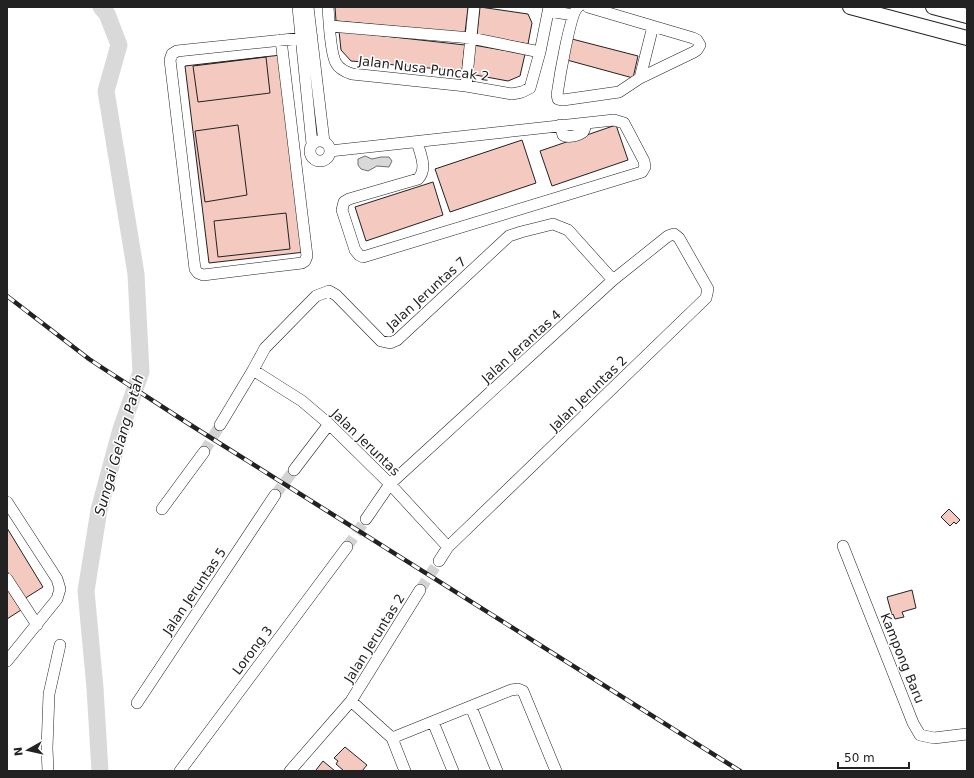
<svg xmlns="http://www.w3.org/2000/svg" width="974" height="778" font-family="'DejaVu Sans',sans-serif">
<rect width="100%" height="100%" fill="#fff"/>
<path fill="#d9d9d9" stroke="#6f6f6f" d="M365 156 372 159 381 157H389L392 161 389 167 377 166 368 171 361 169 358 165V159Z"/>
<g fill="none" stroke-linecap="round" stroke-linejoin="round">
<path stroke="#d9d9d9" stroke-width="17" d="M100 771 95 688 86 591 99 510 121 429 141 372 136 274 106 91 119 45 107 14 101 7"/>
</g>
<path fill="#f3c9c0" stroke="#222" d="M335 7H468L465 33 336 21Z
M480 7 528 14 532 23 528 44 477 35Z
M339 31 465 45 462 71 351 61 341 50Z
M572 39 638 56 633 78 567 60Z
M473 45 525 54 520 76 508 81 470 74Z
M281 55 305 252 209 263 185 66Z
M266 57 270 93 198 102 193 66Z
M238 125 247 195 205 202 195 131Z
M616 125 628 160 552 186 540 151Z
M522 140 536 183 450 212 435 169Z
M433 182 443 215 366 241 355 207Z
M286 213 290 249 218 257 214 221Z
M949 509 960 520 956 524 954 522 950 526 941 517Z
M7 528 43 587 24 599 7 571Z
M7 589 21 610 7 619Z
M912 590 916 608 902 612 904 617 895 619 893 614 892 615 887 597Z
M345 747 367 765 362 771H344L336 764 338 761 334 758Z
M323 761 335 771H317L316 770Z"/>
<g fill="none" stroke-linecap="round" stroke-linejoin="round">
<path stroke="#d3d3d3" stroke-width="11" stroke-dasharray="11 5.5" stroke-linecap="butt" d="M204 452 220 425
M275 495 294 470
M347 547 366 519
M420 590 439 561"/>
<defs>
<path id="minor" d="M298 7 312 144
M308 7 324 142
M328 7C329 20 330 53 336 63 339 69 346 72 352 74L466 86 512 94 522 92 530 88 540 52 549 7
M578 7C570 13 559 81 557 95L558 99 563 100 619 92 640 78 694 52 697 50 700 45 697 40 693 38 588 7
M549 11 573 15
M330 26 471 38 540 52
M281 40 307 256 305 261 302 263 203 275 198 273 195 269 170 60 172 54 177 51 312 37
M640 78 653 26
M466 86 474 7
M560 125 563 135C567 138 578 136 583 132 585 130 585 126 586 123
M310 151a10 10 0 1 1 20 0a10 10 0 1 1-20 0Z
M330 151 614 120 624 123 644 161 645 167 642 172 363 257 359 255 355 250 342 210 344 202 349 199 418 179C428 169 420 153 417 142
M253 370 302 401 329 424 390 484 448 547
M220 425 253 370 265 348 316 296 329 291 336 295 381 341 390 343 397 340 509 236 521 232 553 224 568 230 613 280
M294 470 329 424
M7 502 57 579 60 589 57 599 7 661
M162 509 204 452
M366 519 390 484 613 280 668 236 674 234 679 238 708 289 706 298 448 547 439 561
M843 546 913 723 920 735 934 738 967 734
M7 579 37 625
M351 701 392 738 405 771
M137 703 275 495
M471 707 497 771
M433 722 453 771
M392 738 511 690 518 689 523 691 556 771
M48 771 47 748 49 694 60 645
M180 771 347 547
M290 771 351 701 420 590"/>
<path id="major" d="M850 7 967 38
M933 7 967 16"/>
</defs>
<use href="#minor" stroke="#222" stroke-width="12"/>
<use href="#major" stroke="#222" stroke-width="16"/>
<use href="#minor" stroke="#fff" stroke-width="11"/>
<use href="#major" stroke="#fff" stroke-width="14"/>
<defs>
<path id="rail" d="M7 296 89 359 101 367 189 424 740 771"/>
</defs>
<use href="#rail" stroke="#222" stroke-width="4.5"/>
<use href="#rail" stroke="#fff" stroke-width="3" stroke-dasharray="9" stroke-linecap="butt"/>
</g>
<g text-anchor="middle" stroke-width="3" stroke-linejoin="round" paint-order="stroke">
<g font-size="13" fill="#222" stroke="#fff">
<text transform="translate(424 68) rotate(7)" y="5">Jalan Nusa Puncak 2</text>
<text transform="translate(426 293) rotate(-42)" y="5">Jalan Jeruntas 7</text>
<text transform="translate(521 346) rotate(-42)" y="5">Jalan Jerantas 4</text>
<text transform="translate(588 393) rotate(-44)" y="5">Jalan Jeruntas 2</text>
<text transform="translate(366 442) rotate(44)" y="5">Jalan Jeruntas</text>
<text transform="translate(194 591) rotate(-56)" y="5">Jalan Jeruntas 5</text>
<text transform="translate(374 638) rotate(-58)" y="5">Jalan Jeruntas 2</text>
<text transform="translate(252 650) rotate(-53)" y="5">Lorong 3</text>
<text transform="translate(903 658) rotate(68)" y="5">Kampong Baru</text>
</g>
<g font-size="14" font-style="italic" fill="#222" stroke="#fff">
<text transform="translate(119 445) rotate(-74)" y="5">Sungai Gelang Patah</text>
</g>
</g>
<rect width="974" height="778" fill="none" stroke="#222222" stroke-width="16"/>
<g transform="translate(28 750) rotate(262)" stroke="#ffffff" stroke-width="3" paint-order="stroke">
<path d="M0-3L7 15L0 10L-7 15Z" fill="#222222"/>
<text y="-6" font-size="11" font-weight="bold" text-anchor="middle" fill="#222222">N</text>
</g>
<path d="M838 762v6h71v-6" fill="none" stroke="#222222" stroke-width="2"/>
<text x="844" y="762" font-size="12" fill="#222222" stroke="#ffffff" stroke-width="3" paint-order="stroke">50 m</text>
</svg>
